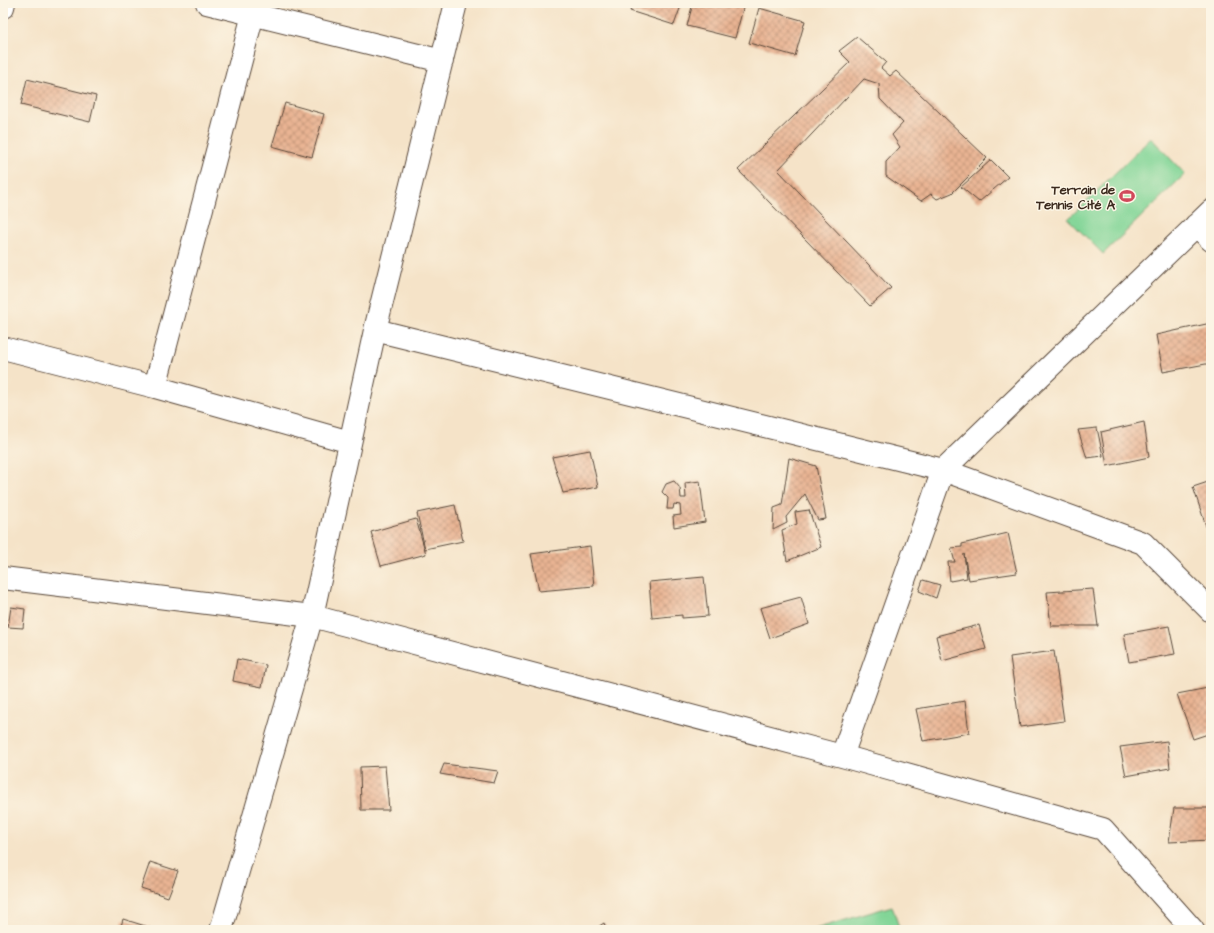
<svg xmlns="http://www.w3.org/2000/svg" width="1214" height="933" font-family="'Architects Daughter',sans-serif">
<defs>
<pattern id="building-cross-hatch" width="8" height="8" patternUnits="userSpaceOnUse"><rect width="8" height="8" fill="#e9b493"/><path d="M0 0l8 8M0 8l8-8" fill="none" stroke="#be9377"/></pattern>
</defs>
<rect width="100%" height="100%" fill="#fcf5e5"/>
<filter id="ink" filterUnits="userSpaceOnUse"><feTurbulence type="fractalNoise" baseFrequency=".025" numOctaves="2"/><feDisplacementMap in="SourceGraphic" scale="8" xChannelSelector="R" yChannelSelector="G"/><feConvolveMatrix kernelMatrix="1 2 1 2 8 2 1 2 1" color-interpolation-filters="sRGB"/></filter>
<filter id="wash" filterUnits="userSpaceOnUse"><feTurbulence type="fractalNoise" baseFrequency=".012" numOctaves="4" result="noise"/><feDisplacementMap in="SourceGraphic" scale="16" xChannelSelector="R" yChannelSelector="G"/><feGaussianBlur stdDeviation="0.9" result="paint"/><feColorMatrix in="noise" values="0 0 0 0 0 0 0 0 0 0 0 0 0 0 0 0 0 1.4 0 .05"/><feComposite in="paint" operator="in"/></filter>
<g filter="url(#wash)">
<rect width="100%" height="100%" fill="#f5e3c8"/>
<path fill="#82d597" stroke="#5e805a" d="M1151 138 1185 174 1103 254 1068 219Z
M892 906 900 930H812Z"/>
<g id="blocks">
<path fill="url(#building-cross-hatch)" d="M633 3H682L674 25 630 11Z
M693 3H737L744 5 735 38 687 26Z
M1136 3H1146L1147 4 1136 5Z
M759 8 805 21 795 56 749 43Z
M857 37 886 62 881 68 890 76 896 71 987 158 952 193 937 199 931 194 921 201 886 176V162L900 147 892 135 903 123 880 99 879 84 864 79 778 170 891 288 870 306 738 170 850 62 839 51Z
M27 79 96 96 90 122 21 105Z
M285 103 324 114 312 157 272 146Z
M991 160 1008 177 979 202 961 187Z
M1211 323V363L1163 372 1156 335Z
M1144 422 1149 457 1107 466 1101 432Z
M1097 428 1103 456 1087 458 1078 430Z
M590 450 598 487 563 493 552 457Z
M789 458 816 466 826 519 818 520 805 494 786 517 787 523 773 530 774 508 782 505Z
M674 481 680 488 681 498H686L685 483 700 481 705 522 674 527 673 516 681 515 680 505 674 504 673 509H667L668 498 662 492 666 484Z
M1211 481V528L1207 529 1193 487Z
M455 505 463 541 425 549 417 513Z
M809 510 821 547 787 561 782 530 797 524 795 512Z
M416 519 426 554 381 566 371 532Z
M1008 533 1017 573 969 580 964 554 967 578 950 581 948 562H955L951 548 962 547V544Z
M590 546 594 586 539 591 531 554Z
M704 577 708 616 682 618V615L652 618 649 582Z
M923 580 940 585 936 598 919 591Z
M1093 589 1098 626H1051L1047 592Z
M801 597 809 624 770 638 760 608Z
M11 607 25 609 23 628 8 627Z
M979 625 986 649 942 661 936 636Z
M1169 626 1175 654 1129 662 1124 634Z
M1054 651 1064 721 1020 727 1010 657Z
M237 659 266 665 262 687 233 681Z
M1208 688 1211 698V733L1193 739 1177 694Z
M965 701 969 733 923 741 916 709Z
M1167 741 1170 768 1126 776 1120 747Z
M444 764 498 771 494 783 440 774Z
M385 766 389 810H361L360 767Z
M1174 808H1211V840L1169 842Z
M150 862 178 871 168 897 141 888Z
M123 919 158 930H120Z
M604 923 607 930H593Z"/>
</g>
</g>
<g filter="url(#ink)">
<use href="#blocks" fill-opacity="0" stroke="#574638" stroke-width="1"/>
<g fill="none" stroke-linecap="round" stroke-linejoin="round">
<defs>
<path id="minor" d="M207 3 442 61
M3 7 4 3
M1196 225 1211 240
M375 330 943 470 1143 543 1211 611
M3 348 155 387 350 442
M155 387 256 3
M3 578 312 616 842 756 1103 829 1193 930
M842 756 943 470 1211 211
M221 930 312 616 375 330 456 3"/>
</defs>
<use href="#minor" stroke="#574638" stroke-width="24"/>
<use href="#minor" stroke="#fff" stroke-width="22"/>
</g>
</g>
<defs>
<symbol id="stadium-bare" viewBox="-9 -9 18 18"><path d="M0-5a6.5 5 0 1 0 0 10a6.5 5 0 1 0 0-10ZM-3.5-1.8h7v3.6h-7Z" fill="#d1495b" stroke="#fcf5e5" stroke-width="2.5" paint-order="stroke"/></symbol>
</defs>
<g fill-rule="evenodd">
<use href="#stadium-bare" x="1116" y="185" width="22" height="22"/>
</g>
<g text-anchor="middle" stroke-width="3" stroke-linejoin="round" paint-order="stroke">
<g font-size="13" font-weight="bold" fill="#3b2a1e" stroke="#fcf5e5" text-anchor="end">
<text x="1115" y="194">Terrain de<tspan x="1115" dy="15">Tennis Cité A</tspan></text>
</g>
</g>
<rect width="1214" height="933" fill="none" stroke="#fcf5e5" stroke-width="16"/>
</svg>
